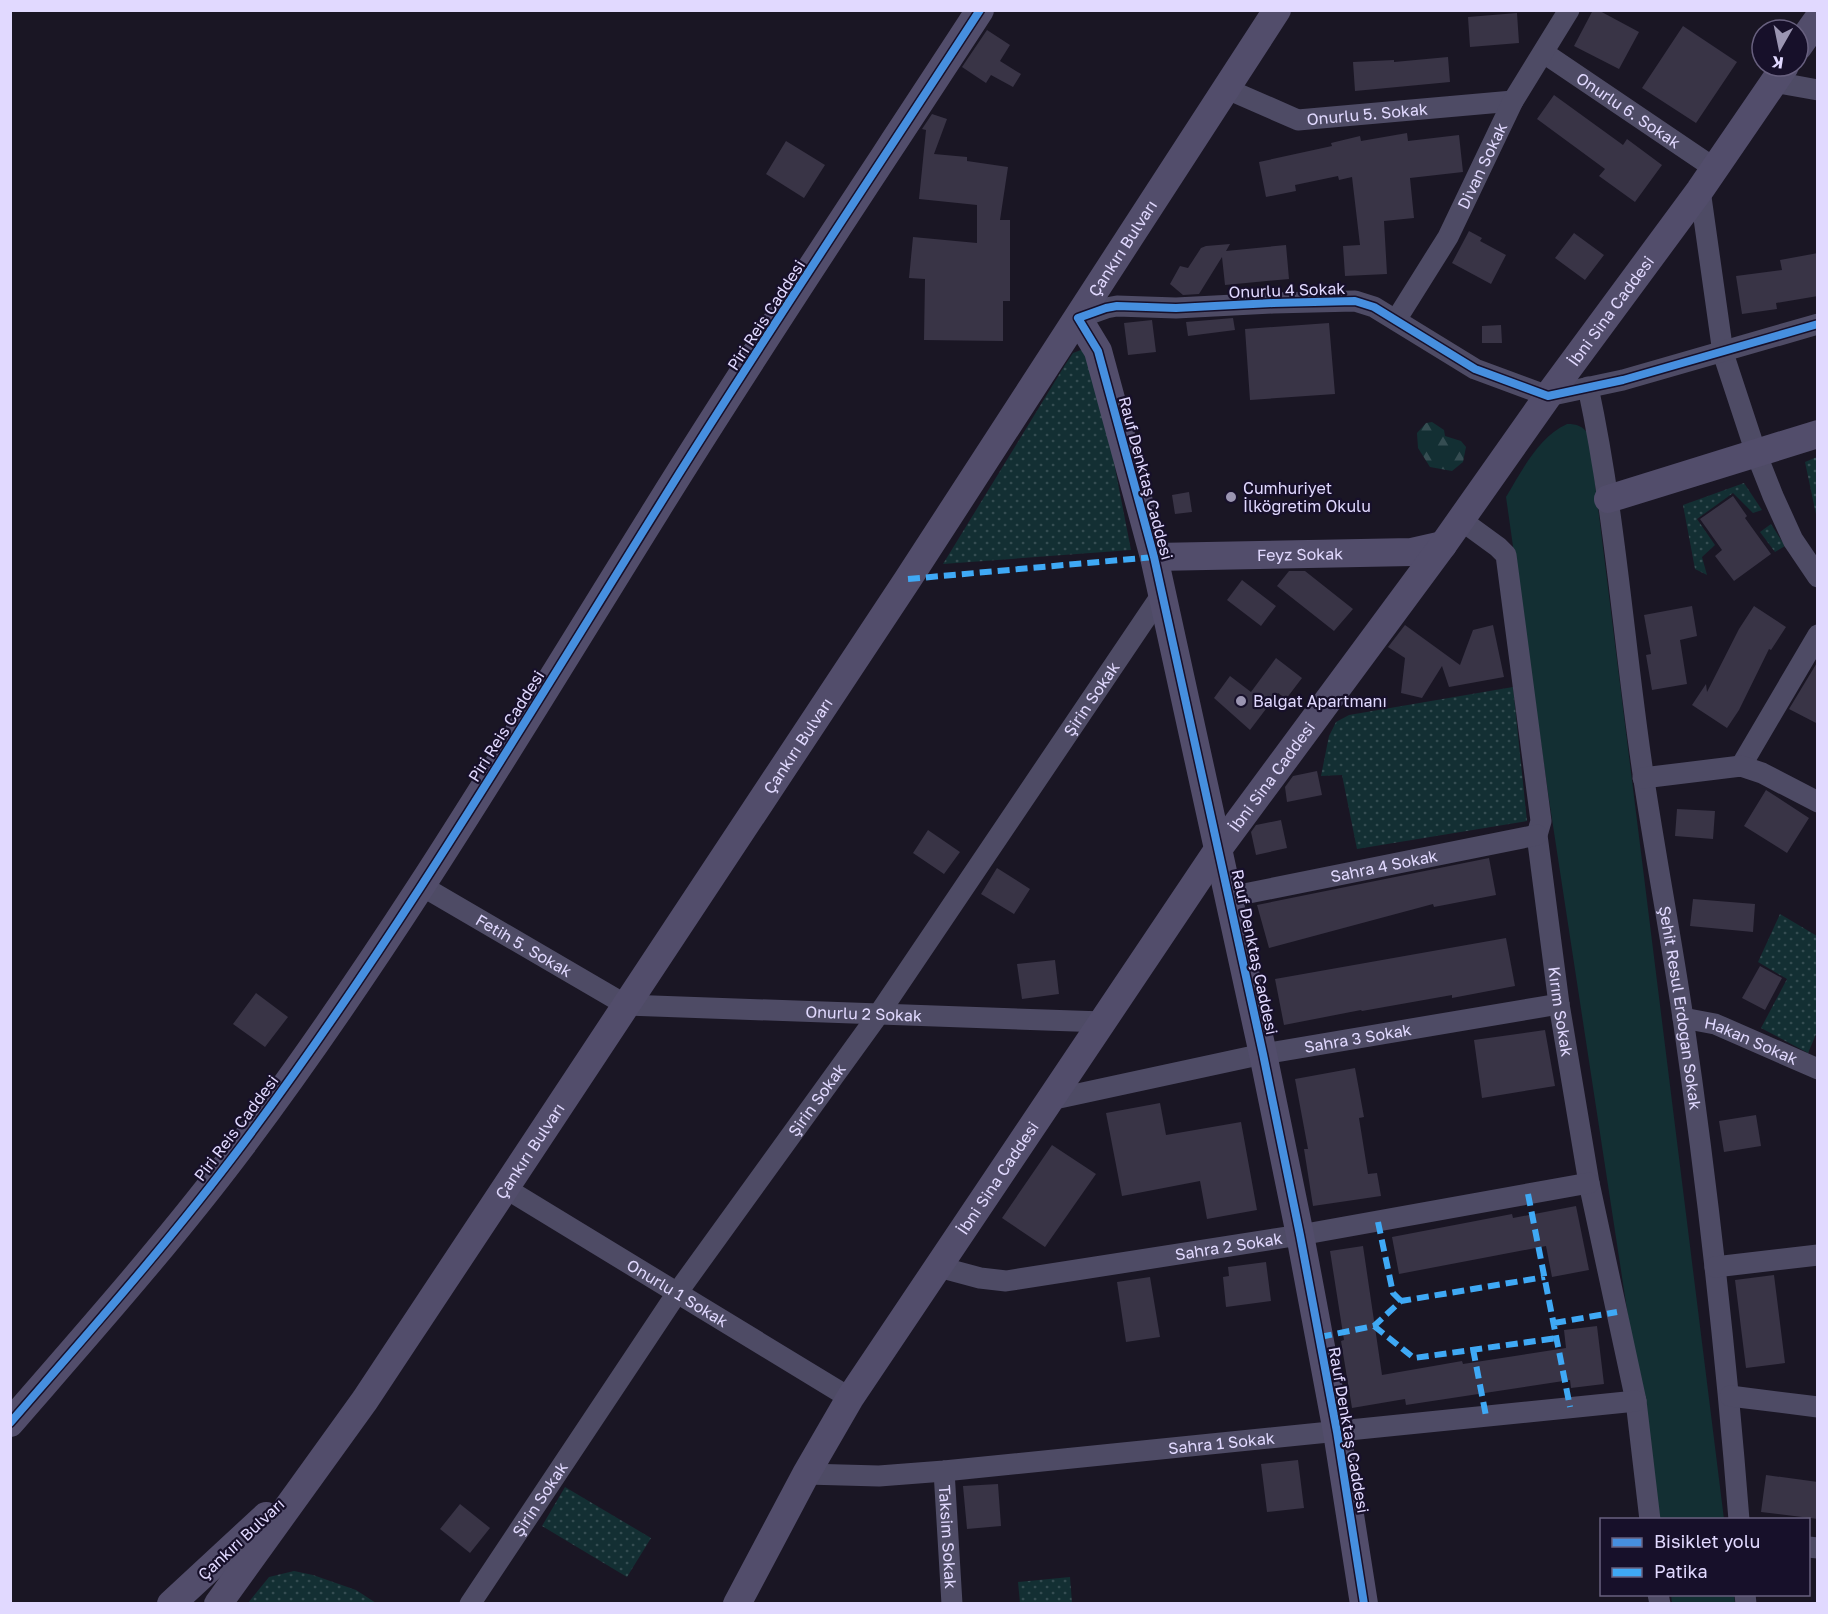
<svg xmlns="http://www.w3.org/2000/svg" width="1828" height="1614" font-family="'Golos Text',sans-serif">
<defs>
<pattern id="grass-dots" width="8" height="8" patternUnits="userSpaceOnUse" patternTransform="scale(1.5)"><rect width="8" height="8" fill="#132f33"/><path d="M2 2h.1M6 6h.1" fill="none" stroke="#354d52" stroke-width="1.8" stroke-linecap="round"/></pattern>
<pattern id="forest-firs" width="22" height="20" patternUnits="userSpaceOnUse" patternTransform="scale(1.5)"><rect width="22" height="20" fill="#132f33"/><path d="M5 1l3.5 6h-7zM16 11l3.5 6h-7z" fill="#354d52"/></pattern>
</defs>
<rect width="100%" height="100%" fill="#1a1624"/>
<path fill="url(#grass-dots)" d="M1081 350 1093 355 1131 550 943 564 1065 365 1073 353Z
M1817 457H1818L1817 519 1805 462Z
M1744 483 1762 510 1753 513 1733 493 1697 519 1715 545 1702 557 1707 575 1695 569 1683 505Z
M1771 524 1785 546 1775 552 1760 532Z
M1513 687 1527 821 1357 849 1342 775 1321 776 1329 736 1336 722 1349 715Z
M1780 914 1817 936V1032L1808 1053 1761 1028 1787 979 1758 962Z
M565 1487 651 1538 627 1577 542 1526Z
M294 1571 313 1575 356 1590 376 1603H248L269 1577Z
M1070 1577 1072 1603H1020L1018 1582Z"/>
<path fill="url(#forest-firs)" d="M1432 422 1444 430 1445 436 1461 441 1466 447 1463 462 1452 471 1430 467 1418 448 1417 433 1426 423Z"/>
<path fill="#132f33" d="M1567 424C1577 424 1583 426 1589 435L1724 1519H1659L1548 793 1506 497C1522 471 1538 437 1567 424Z
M1671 1595H1734L1735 1603H1672Z"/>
<path fill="#393446" d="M1593 10H1598L1639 32 1619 69 1574 46Z
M1517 13 1519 43 1470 47 1468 17Z
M1683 26 1737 62 1696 123 1642 88Z
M987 30 1010 45 1000 61 1021 74 1013 87 991 75 986 83 962 67Z
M1448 57 1450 82 1355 91 1353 62 1394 60V62Z
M1554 95 1623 145 1627 139 1662 165 1635 202 1599 176 1605 169 1537 119Z
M932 114 947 119 934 154 967 157V161L1008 167 1000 220H1010V301H1003V341L924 340 925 279 909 278 913 237 977 243V205L919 199 926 130 922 129Z
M1407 133 1408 141 1459 135 1463 172 1410 178 1414 218 1384 221 1387 274 1345 276 1343 246 1360 245 1352 177 1339 180 1338 176 1295 185 1296 191 1266 197 1259 162 1332 146 1331 143 1360 136 1361 141Z
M786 141 825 165 804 198 766 174Z
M1469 231 1482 238 1480 241 1506 255 1491 284 1452 263Z
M1574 233 1604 255 1585 280 1555 258Z
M1230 244 1226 251 1286 245 1289 279 1225 285 1222 257 1199 294 1183 295 1170 284 1180 266 1188 268 1201 248 1206 246Z
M1818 253V296L1776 303 1777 309 1742 314 1736 276 1782 270 1780 260Z
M1233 318 1235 330 1188 336 1186 322Z
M1152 320 1156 352 1128 355 1124 323Z
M1329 323 1335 394 1250 400 1245 329Z
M1501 325 1502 343H1482V326Z
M1189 492 1192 512 1175 514 1172 495Z
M1733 496 1747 516 1745 518 1771 554 1734 581 1715 556 1722 550 1700 519Z
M1289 571H1305L1353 609 1334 631 1277 586Z
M1242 580 1276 606 1261 626 1227 600Z
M1692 606 1697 636 1680 640 1687 684 1652 690 1646 655 1651 654 1644 615Z
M1754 606 1786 627 1771 650 1769 649 1739 710 1727 728 1692 705 1706 684 1707 692 1739 629Z
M1405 625 1460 665 1473 630 1493 625 1504 677 1449 687 1442 666 1422 698 1401 693 1405 658 1388 647Z
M1276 658 1302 678 1286 699 1278 693 1250 730 1214 698 1230 676 1251 692Z
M1818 661V724L1789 709Z
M1317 771 1322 795 1287 802 1285 787 1293 776Z
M1766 790 1809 818 1787 853 1744 826Z
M1677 809 1715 811 1713 839 1675 836Z
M1281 820 1287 848 1256 855 1251 832 1256 825Z
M928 830 960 852 944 874 913 853Z
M1489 858 1496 895 1434 907 1433 904 1269 948 1257 905Z
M997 868 1030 889 1014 914 981 894Z
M1693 899 1755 904 1753 932 1690 926Z
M1506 938 1515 986 1452 998V995L1362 1011 1361 1010 1284 1025 1275 979Z
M1055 960 1059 994 1022 999 1017 964Z
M1760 966 1782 978 1765 1010 1742 998Z
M256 993 288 1017 265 1047 233 1024Z
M1545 1030 1555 1086 1482 1098 1474 1040Z
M1355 1068 1364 1117 1359 1118 1368 1174 1377 1173 1381 1196 1313 1206 1304 1149H1308L1295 1079Z
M1160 1103 1166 1135 1241 1122 1257 1210 1207 1219 1200 1181 1122 1196 1106 1113Z
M1756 1115 1761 1146 1724 1152 1719 1121Z
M1052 1145 1096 1174 1045 1247 1002 1218Z
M1576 1206 1589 1270 1552 1277 1546 1246 1399 1274 1392 1237 1512 1214 1513 1218Z
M1363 1246 1382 1375 1462 1361 1463 1364 1566 1348 1564 1330 1597 1326 1604 1384 1571 1388 1570 1380 1406 1405 1405 1399 1352 1408 1341 1341 1344 1340 1330 1251Z
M1266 1262 1271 1301 1226 1307 1223 1277 1229 1276 1228 1267Z
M1774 1275 1785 1363 1746 1368 1735 1280Z
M1150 1277 1160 1337 1126 1342 1117 1282Z
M1298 1460 1304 1508 1267 1512 1261 1464Z
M1766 1475 1818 1482V1519L1761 1512Z
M998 1484 1001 1526 967 1529 963 1486Z
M460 1504 490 1528 470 1553 440 1529Z"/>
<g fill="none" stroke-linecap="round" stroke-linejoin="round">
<g stroke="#4e4b65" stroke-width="21">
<path id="s1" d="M1544 53 1714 168"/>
<path d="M1774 82 1818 90"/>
<path id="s2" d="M1227 89 1298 120 1513 101"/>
<path d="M1700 190 1723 353 1756 453 1773 496 1793 540 1818 577"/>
<path d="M1078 318 1106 308 1117 306 1176 308 1273 303 1355 301 1374 307 1475 369 1548 396 1623 380 1818 324"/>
<path id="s3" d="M1396 320 1448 237 1513 101 1569 10"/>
<path id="s4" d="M1588 387C1616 517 1624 649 1644 780 1656 859 1671 938 1683 1018 1707 1184 1726 1352 1739 1520"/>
<path id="s5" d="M1461 520 1498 547 1506 555 1541 821 1537 835 1559 1004 1589 1183 1636 1401 1650 1520"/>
<path d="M1741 766 1818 635"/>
<path d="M1643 778 1741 766 1762 773 1818 802"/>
<path id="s6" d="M422 886 626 1005 1103 1022"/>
<path id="s7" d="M1229 897 1537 835"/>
<path id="s8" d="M1683 1018 1715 1024 1818 1069"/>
<path id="s9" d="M1050 1100 1263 1054 1559 1004"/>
<path id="s10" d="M505 1188 850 1398"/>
<path id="s11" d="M939 1267 980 1278 1006 1281 1300 1235 1589 1183"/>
<path d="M1715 1267 1818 1255"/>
<path d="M1730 1396 1818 1407"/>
<path id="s12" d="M944 1471 952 1604"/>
<path id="s13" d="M806 1474 879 1476 944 1471 1636 1401"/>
<path d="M1808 1547 1818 1548"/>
<path d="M1658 1594 1660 1604"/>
<path d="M1745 1594 1746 1604"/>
<path id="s14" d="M470 1604 677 1293 878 1015 1162 594"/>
</g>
<g stroke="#524d6b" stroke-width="28">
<path d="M1798 47 1818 19"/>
<path d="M1078 318 1098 351 1154 557 1263 1054 1300 1235 1337 1432 1364 1604"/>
<path d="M1608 499 1818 434"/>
<path id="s15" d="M1154 557 1412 552 1443 545"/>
<path d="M10 1423C89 1332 170 1241 242 1145 394 942 523 724 657 509 761 341 872 176 980 10"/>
<path d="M171 1604 266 1516"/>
<path id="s16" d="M218 1604 365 1400 908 579 1277 10"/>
<path id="s17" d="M737 1604 806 1474 850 1398 1219 848 1443 545 1548 396 1700 190 1785 66"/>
</g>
<path stroke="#3fa9f5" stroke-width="6" stroke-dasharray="12 6" stroke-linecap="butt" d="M908 579 1154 557
M1528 1194 1570 1407
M1378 1222 1393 1293 1401 1301
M1554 1323 1617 1312
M1374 1326 1414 1358 1557 1338
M1320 1337 1374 1326 1401 1301 1545 1277
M1473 1349 1486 1416"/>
<defs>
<path id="cycleway" d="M10 1423C89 1332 170 1241 242 1145 394 942 523 724 657 509 761 341 872 176 980 10
M1364 1604 1337 1432 1300 1235 1263 1054 1154 557 1098 351 1078 318 1106 308 1117 306 1176 308 1273 303 1355 301 1374 307 1475 369 1548 396 1623 380 1818 324"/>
</defs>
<use href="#cycleway" stroke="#17102a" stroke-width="11"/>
<use href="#cycleway" stroke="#468fdf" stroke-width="8"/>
</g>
<g fill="#9b95b2" stroke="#17102a" stroke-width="2">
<circle cx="1231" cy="497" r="6"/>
<circle cx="1241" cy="701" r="6"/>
</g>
<g text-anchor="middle" stroke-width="4.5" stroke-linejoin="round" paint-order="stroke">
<g font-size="16" fill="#e1d9ff" stroke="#17102a">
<text dy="6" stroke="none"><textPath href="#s1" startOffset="102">Onurlu 6. Sokak</textPath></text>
<text dy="6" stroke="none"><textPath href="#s2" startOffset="147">Onurlu 5. Sokak</textPath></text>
<text dy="6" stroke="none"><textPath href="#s3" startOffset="177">Divan Sokak</textPath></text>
<text dy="6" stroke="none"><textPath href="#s16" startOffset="1630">Çankırı Bulvarı</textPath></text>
<text transform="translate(1287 290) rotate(-2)" y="6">Onurlu 4 Sokak</text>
<text dy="6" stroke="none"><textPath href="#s17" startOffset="1562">İbni Sina Caddesi</textPath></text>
<text transform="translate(766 315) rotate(-57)" y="6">Piri Reis Caddesi</text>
<text transform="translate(1146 478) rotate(75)" y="6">Rauf Denktaş Caddesi</text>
<text dy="6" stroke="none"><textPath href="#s15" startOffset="146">Feyz Sokak</textPath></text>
<text dy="6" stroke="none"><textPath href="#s14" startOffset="1098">Şirin Sokak</textPath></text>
<text transform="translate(506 726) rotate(-58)" y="6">Piri Reis Caddesi</text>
<text dy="6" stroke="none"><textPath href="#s16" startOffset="1036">Çankırı Bulvarı</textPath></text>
<text dy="6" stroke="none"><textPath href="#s17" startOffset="986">İbni Sina Caddesi</textPath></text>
<text dy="6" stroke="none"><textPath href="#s7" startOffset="158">Sahra 4 Sokak</textPath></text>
<text dy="6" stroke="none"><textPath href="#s6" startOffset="118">Fetih 5. Sokak</textPath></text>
<text transform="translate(1255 952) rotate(78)" y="6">Rauf Denktaş Caddesi</text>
<text dy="6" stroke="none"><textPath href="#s4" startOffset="628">Şehit Resul Erdoğan Sokak</textPath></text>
<text dy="6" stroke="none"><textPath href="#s5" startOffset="518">Kırım Sokak</textPath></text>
<text dy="6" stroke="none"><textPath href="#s6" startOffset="474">Onurlu 2 Sokak</textPath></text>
<text dy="6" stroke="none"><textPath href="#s9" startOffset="314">Sahra 3 Sokak</textPath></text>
<text dy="6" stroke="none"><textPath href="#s8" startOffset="72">Hakan Sokak</textPath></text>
<text dy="6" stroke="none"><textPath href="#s14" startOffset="612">Şirin Sokak</textPath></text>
<text transform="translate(236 1128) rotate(-53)" y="6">Piri Reis Caddesi</text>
<text dy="6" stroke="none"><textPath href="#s16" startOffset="550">Çankırı Bulvarı</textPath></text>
<text dy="6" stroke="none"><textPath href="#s17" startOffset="500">İbni Sina Caddesi</textPath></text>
<text dy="6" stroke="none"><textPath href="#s11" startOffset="294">Sahra 2 Sokak</textPath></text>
<text dy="6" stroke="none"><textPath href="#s10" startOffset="202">Onurlu 1 Sokak</textPath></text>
<text transform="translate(1349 1430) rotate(80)" y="6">Rauf Denktaş Caddesi</text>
<text dy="6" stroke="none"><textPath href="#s13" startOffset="417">Sahra 1 Sokak</textPath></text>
<text dy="6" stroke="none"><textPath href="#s14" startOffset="126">Şirin Sokak</textPath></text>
<text dy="6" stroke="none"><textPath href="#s12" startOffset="66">Taksim Sokak</textPath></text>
<text transform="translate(241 1539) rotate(-43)" y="6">Çankırı Bulvarı</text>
</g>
<g font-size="16" fill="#e1d9ff" stroke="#17102a" text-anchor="start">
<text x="1243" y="494">Cumhuriyet<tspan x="1243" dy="18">İlköğretim Okulu</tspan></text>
<text x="1253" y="707">Balgat Apartmanı</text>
</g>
</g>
<rect width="1828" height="1614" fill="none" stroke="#e1d9ff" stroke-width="24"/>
<rect x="1600" y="1518" width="210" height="78" fill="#17102a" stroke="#68607f" stroke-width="1.5"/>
<rect x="1612" y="1538" width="30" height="9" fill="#468fdf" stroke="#68607f" stroke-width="1.5"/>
<text x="1654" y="1548" font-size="18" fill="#e1d9ff">Bisiklet yolu</text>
<rect x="1612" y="1568" width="30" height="9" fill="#3fa9f5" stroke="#68607f" stroke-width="1.5"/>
<text x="1654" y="1578" font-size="18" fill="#e1d9ff">Patika</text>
<g transform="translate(1780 48) rotate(189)"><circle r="28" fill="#17102a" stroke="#68607f" stroke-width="1.5"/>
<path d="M0-4.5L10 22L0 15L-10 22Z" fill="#9b95b2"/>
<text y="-9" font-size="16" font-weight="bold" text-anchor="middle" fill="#e1d9ff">K</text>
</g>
</svg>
